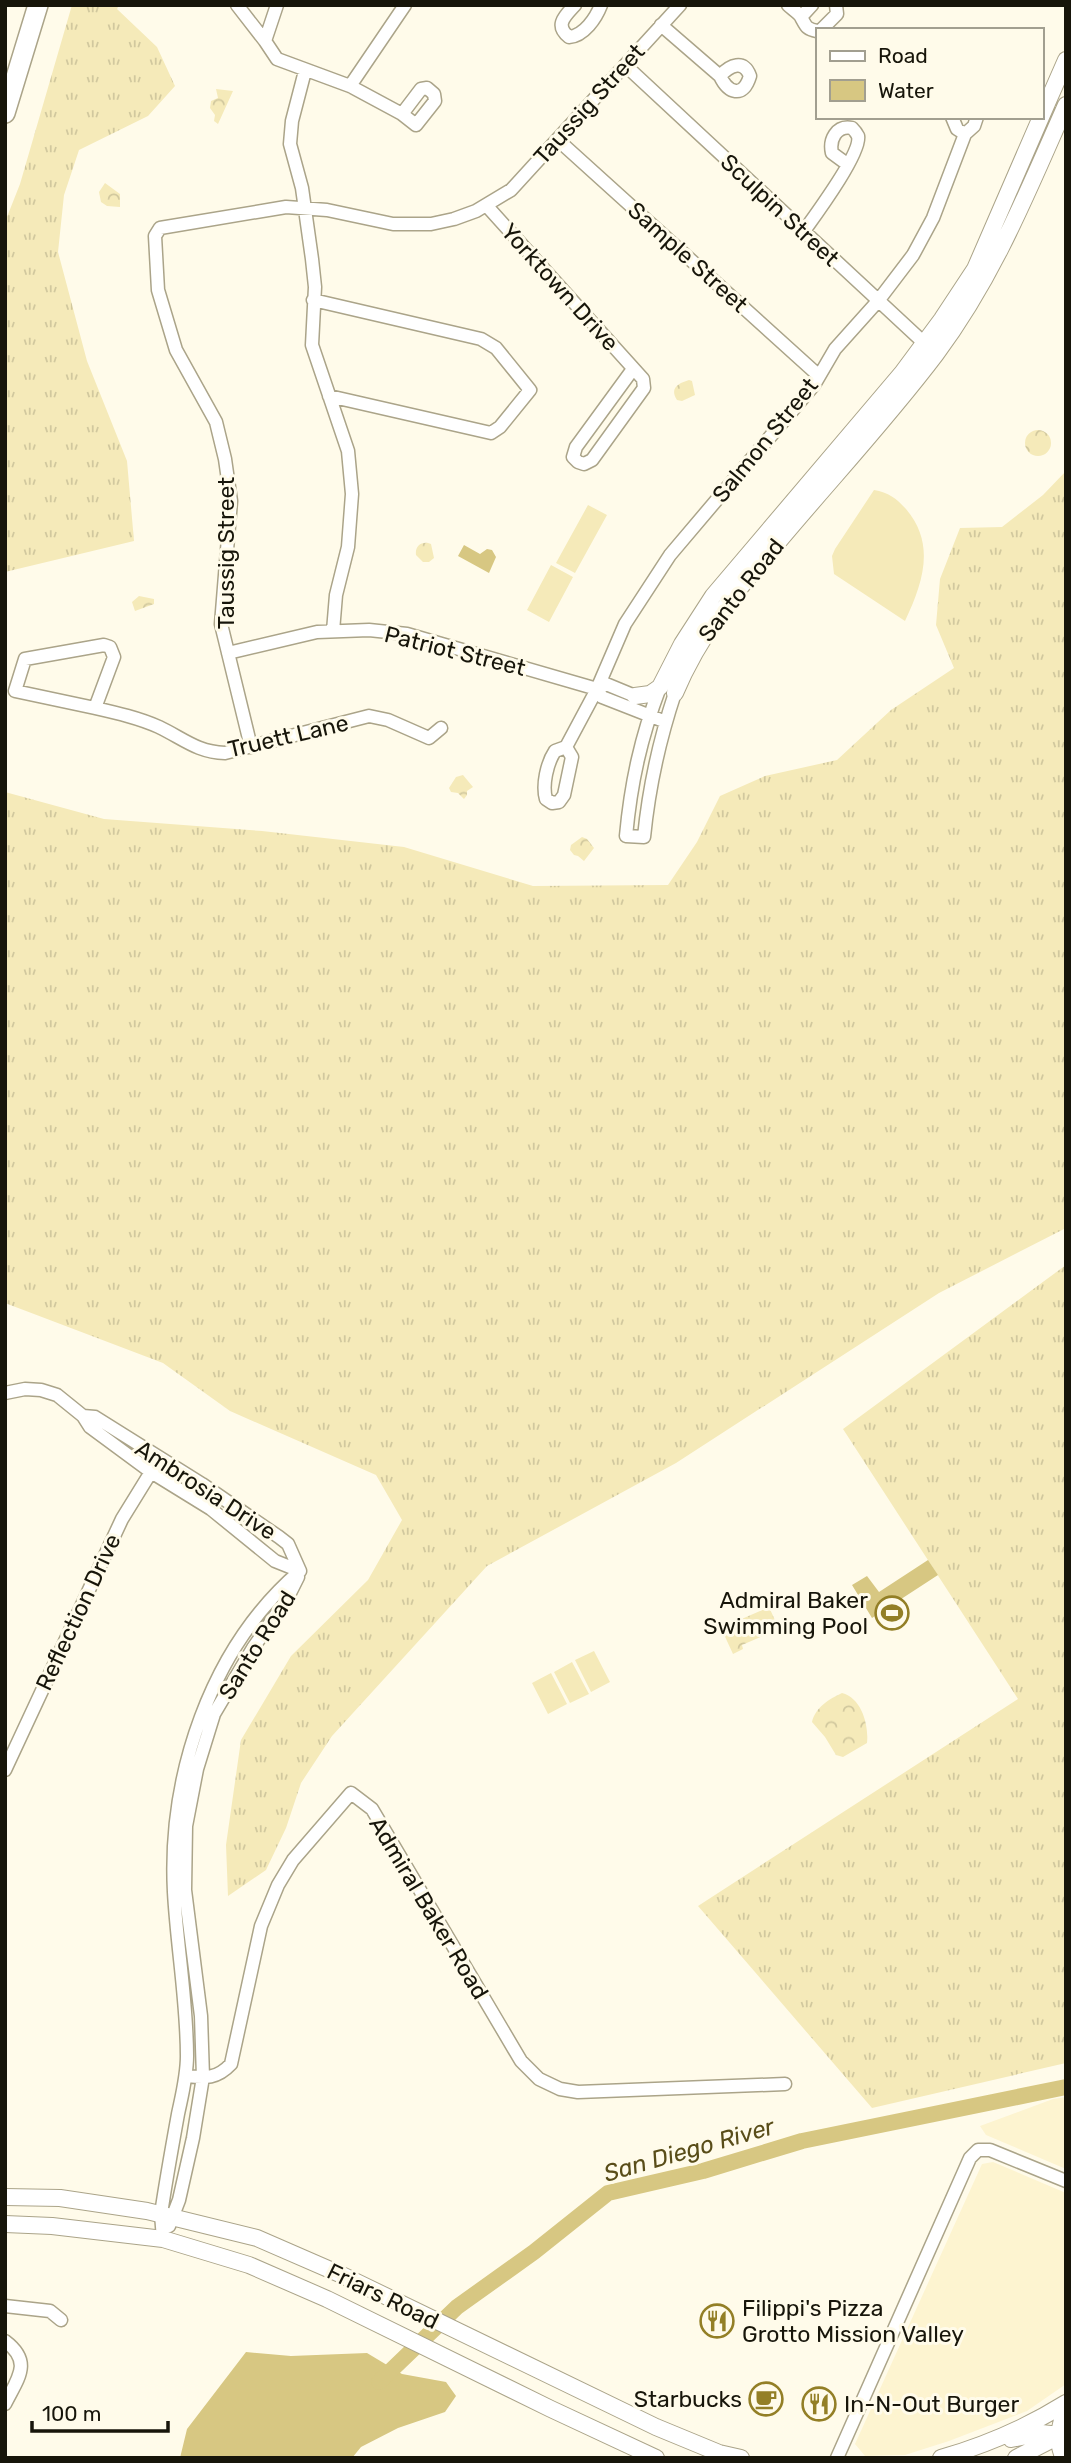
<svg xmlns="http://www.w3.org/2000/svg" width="1071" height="2463" font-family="Rubik,sans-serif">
<defs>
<pattern id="grass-tufts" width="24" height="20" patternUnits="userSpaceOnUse" patternTransform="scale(1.75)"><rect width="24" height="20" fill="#f5eab9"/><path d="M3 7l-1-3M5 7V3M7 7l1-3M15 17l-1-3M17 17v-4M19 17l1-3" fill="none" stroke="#d1c89e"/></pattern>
<pattern id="forest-crowns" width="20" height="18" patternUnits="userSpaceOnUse" patternTransform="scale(1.75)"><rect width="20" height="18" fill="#f5eab9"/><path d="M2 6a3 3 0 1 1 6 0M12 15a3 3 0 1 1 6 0" fill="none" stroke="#d1c89e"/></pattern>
</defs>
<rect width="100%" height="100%" fill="#fffbea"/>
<path fill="#fdf4d0" d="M1066 2097V2169L986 2135 980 2126 1053 2099Z
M993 2162 1066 2193V2384L1027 2411 949 2441 905 2455 865 2456 855 2444 982 2164Z"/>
<path fill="url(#grass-tufts)" d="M72 5H119L117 9 157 47 175 86 148 116 79 150 64 195 58 252 87 361 127 461 134 541 5 572V222L20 184Z
M1066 471V1228L939 1293 676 1463 487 1566 332 1736 301 1783 286 1828 266 1870 228 1896 226 1845 241 1740 291 1656 368 1580 402 1520 376 1475 230 1411 163 1363 5 1303V792L104 819 262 831 404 847 533 886 668 885 697 842 720 796 765 776 837 760 891 710 954 668 936 625 940 579 960 528 1002 527 1043 495Z
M1066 1265V2063L872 2108 698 1906 1018 1699 843 1429Z"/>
<path fill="url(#forest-crowns)" d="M216 89 233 91 218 124 214 121 215 115 210 108 211 101 218 98Z
M105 183 120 194V207L107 206 101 202 99 192Z
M689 380 692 381 695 395 682 401 677 400C669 388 679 383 689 380Z
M1025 443a13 13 0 1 1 26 0a13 13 0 1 1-26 0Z
M428 543 431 544 434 558 429 562H423L416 555C415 547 420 542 428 543Z
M139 596 154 599V604L135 611 132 602Z
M463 775 473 787 467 791V795L464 799 458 793 451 792 449 788 456 777Z
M582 837 587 839 594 848 584 861 578 856 574 855 570 850 571 845Z
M769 1607 779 1629 742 1645 743 1649 733 1654 721 1628Z
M842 1693C862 1698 869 1726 867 1743L843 1757 836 1755 825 1737 812 1722C815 1708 829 1699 842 1693Z"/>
<path fill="#f5eab9" d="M874 490C888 492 897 499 906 509 936 544 923 583 905 621L834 574 832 556 835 549Z
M588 505 607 515 575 573 556 563Z
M551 565 573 577 549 622 527 610Z
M594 1651 610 1682 591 1692 575 1660Z
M572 1662 589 1694 570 1703 554 1672Z
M551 1673 567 1704 548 1714 532 1683Z"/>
<path fill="#d7c782" d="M464 545 480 554 487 549 492 550 496 557 489 573 458 556Z
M928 1560 938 1575 872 1618 852 1585 867 1576 879 1592Z
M246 2352 291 2356 367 2353 402 2374 446 2382 456 2396 445 2412 398 2428 361 2447 352 2458H180L187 2429Z"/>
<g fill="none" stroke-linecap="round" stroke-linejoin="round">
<path stroke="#d7c782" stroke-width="16" d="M379 2382 457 2307 534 2252 608 2193 703 2171 802 2141 1066 2087"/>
<defs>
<path id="minor" d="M237 5 265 41 277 5
M575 5C565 16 554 25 569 37 584 36 596 18 601 5
M788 5C792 9 799 13 801 17 806 26 806 29 817 31
M801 17 812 5
M661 25 720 76C728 93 743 99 750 76 744 59 730 65 720 76
M821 30 837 14 836 5
M265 41 277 59 350 86 402 114 416 125 435 101 434 94 427 88 421 89 402 114
M625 65 936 354
M305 71 292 121 290 144 302 188 312 259 315 287 312 345 348 451 352 494 348 547 336 595 333 631
M350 86 405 5
M952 117 957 129 965 134
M558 140 818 375
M486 205 643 379 644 388 592 460 584 464 578 462 573 457 576 447 633 369
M804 231C814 217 862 152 858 136 857 134 853 129 852 128 836 125 829 140 832 153L847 164
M313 300 481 339 496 348 530 390 500 427 491 433 329 396
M104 645 110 647 114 657 95 708 15 691 25 659Z
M228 653 317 632 369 630 407 634 597 689 602 697 666 722
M660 687C641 737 631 782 626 836L644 837C649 787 659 741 675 693
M597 689 606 684 635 696
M95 708C117 713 139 718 159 727 184 739 197 752 225 753L369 716 388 720 429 738 441 728
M251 747 221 624 231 501 225 459 216 422 176 350 158 290 155 236 160 228 286 207 327 210 393 224H431L454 219 476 211 511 190 680 5
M566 747 572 757 564 795 559 802 552 803 546 799C542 785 547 763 555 751L566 747 597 689 625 624 670 555 814 385 835 349 878 301 913 255 933 218 965 134 974 126 977 117
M5 1393 25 1389 41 1390 57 1395 83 1416 90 1427 151 1472 211 1509 275 1561 300 1571
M83 1416 95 1417 202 1484 279 1537 288 1544 300 1571
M5 1770 122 1519 159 1459
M186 2076C206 2078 217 2079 231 2064L261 1926 278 1885 293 1860 351 1793 372 1809 521 2061 539 2079 560 2089 578 2092 785 2084
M169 2226 179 2200 193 2138 203 2077 201 2016 185 1890 186 1826 197 1769 214 1714 253 1648 287 1599 298 1577
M163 2239 161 2214C166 2180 172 2147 178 2114 182 2095 187 2076 187 2056 187 2001 177 1947 174 1892 168 1776 210 1648 300 1571
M5 2306 50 2311 61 2320
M5 2341C33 2362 18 2378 5 2404
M837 2458 970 2158 978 2150H990L1066 2181"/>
<path id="major" d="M1041 117 1066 60
M675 693C700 633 737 590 779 541 831 479 887 419 936 354 994 276 1027 193 1066 105
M635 696 650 694 660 687 682 644 713 596 902 373 942 319 975 269 1041 117
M5 2197 60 2198 147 2211 257 2238 342 2275 656 2427 719 2453 741 2458
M5 2224 52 2226 163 2239 249 2265 327 2299 551 2409 656 2458
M1011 2439 1041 2433 1060 2435
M941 2458C986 2445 1026 2428 1066 2403
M1016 2458 1061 2435
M1064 2458C1057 2446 1058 2424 1066 2413"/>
<path id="highway" d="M5 113 38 5"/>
</defs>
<use href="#minor" stroke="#aba489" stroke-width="15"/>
<use href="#major" stroke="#aba489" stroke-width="18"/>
<use href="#highway" stroke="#aba489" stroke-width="22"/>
<use href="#minor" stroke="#fff" stroke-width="12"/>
<use href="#major" stroke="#fff" stroke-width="16"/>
<use href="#highway" stroke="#fff" stroke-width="19"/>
</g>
<defs>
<symbol id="stadium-ring" viewBox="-11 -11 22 22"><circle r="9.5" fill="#fffbea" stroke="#937f26" stroke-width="1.5"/><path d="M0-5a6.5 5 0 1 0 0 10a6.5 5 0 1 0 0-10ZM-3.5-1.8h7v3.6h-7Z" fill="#937f26"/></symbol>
<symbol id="restaurant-ring" viewBox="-11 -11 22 22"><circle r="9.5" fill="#fffbea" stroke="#937f26" stroke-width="1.5"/><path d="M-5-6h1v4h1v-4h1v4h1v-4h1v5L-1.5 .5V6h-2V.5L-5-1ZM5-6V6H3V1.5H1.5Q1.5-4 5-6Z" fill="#937f26"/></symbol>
<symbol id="cafe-ring" viewBox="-11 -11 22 22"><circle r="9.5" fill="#fffbea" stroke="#937f26" stroke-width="1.5"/><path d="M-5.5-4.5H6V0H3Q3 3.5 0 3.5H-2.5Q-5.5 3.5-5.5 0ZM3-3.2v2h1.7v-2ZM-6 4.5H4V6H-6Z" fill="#937f26"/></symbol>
</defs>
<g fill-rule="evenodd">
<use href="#stadium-ring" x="873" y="1594" width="38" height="38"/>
<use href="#restaurant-ring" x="698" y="2302" width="38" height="38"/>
<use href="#cafe-ring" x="747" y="2380" width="38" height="38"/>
<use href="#restaurant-ring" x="800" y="2385" width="38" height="38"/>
</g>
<g text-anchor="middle" stroke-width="6" stroke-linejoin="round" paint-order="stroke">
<g font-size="23" fill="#17150a" stroke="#fffbea">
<text transform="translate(589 104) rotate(-48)" y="8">Taussig Street</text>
<text transform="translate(780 210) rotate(43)" y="8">Sculpin Street</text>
<text transform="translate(688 257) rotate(42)" y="8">Sample Street</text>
<text transform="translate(560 287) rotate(48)" y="8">Yorktown Drive</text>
<text transform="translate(765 440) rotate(-51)" y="8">Salmon Street</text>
<text transform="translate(226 553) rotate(-90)" y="8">Taussig Street</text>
<text transform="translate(741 590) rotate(-52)" y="8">Santo Road</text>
<text transform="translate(455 651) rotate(14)" y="8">Patriot Street</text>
<text transform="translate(288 736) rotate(-13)" y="8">Truett Lane</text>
<text transform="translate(206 1490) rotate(33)" y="8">Ambrosia Drive</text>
<text transform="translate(78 1612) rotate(-65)" y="8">Reflection Drive</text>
<text transform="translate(257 1645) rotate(-58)" y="8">Santo Road</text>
<text transform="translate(429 1908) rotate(59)" y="8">Admiral Baker Road</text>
<text transform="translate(383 2296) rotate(26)" y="8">Friars Road</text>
</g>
<g font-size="23" fill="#17150a" stroke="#fffbea" text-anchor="end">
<text x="868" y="1608">Admiral Baker<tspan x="868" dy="26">Swimming Pool</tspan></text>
<text x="742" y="2316" text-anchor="start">Filippi's Pizza<tspan x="742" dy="26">Grotto Mission Valley</tspan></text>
<text x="742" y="2407">Starbucks</text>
<text x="844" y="2412" text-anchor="start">In-N-Out Burger</text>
</g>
<g font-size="24" font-style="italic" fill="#594d19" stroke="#fffbea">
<text transform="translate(689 2150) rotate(-16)" y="8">San Diego River</text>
</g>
</g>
<rect width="1071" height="2463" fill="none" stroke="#17150a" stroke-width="14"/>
<rect x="816" y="28" width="228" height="91" fill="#fffbea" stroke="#a29f90" stroke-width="2"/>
<rect x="830" y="51" width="35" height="10" fill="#ffffff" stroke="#a29f90" stroke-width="2"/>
<text x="878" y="63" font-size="21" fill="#17150a">Road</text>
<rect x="830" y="80" width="35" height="21" fill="#d7c782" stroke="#a29f90" stroke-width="2"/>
<text x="878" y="98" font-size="21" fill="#17150a">Water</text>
<path d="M32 2421v10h136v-10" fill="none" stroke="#17150a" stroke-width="3.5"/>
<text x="42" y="2421" font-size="21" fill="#17150a" stroke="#fffbea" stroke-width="5" paint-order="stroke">100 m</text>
</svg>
